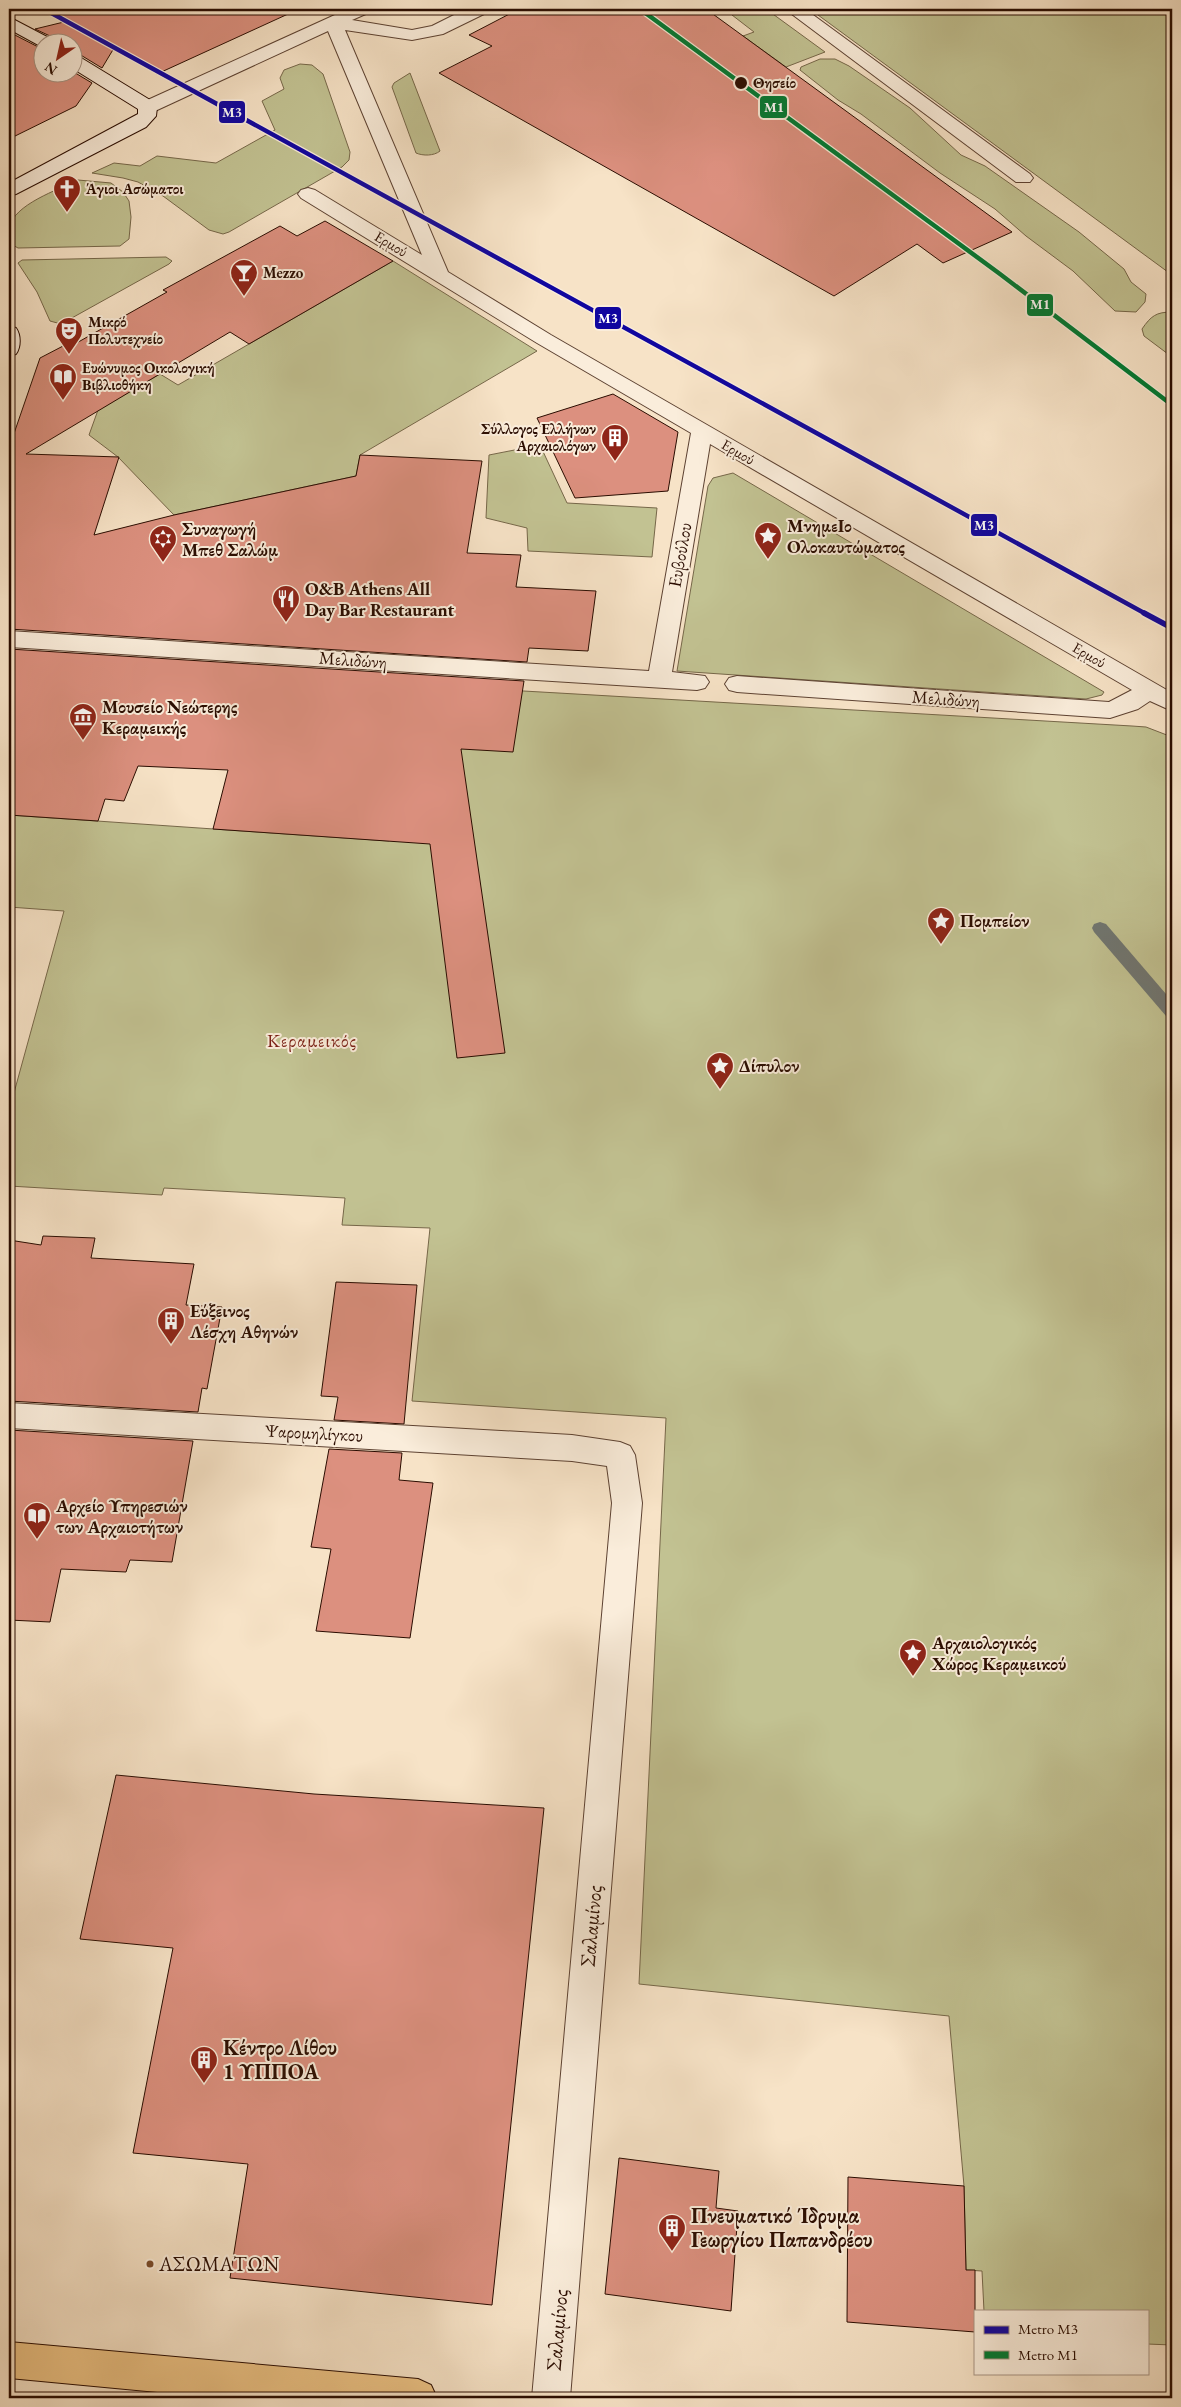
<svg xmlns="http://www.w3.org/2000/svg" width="1181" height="2407" font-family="'EB Garamond',serif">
<rect width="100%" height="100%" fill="#f7e3c7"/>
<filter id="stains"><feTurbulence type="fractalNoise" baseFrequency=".004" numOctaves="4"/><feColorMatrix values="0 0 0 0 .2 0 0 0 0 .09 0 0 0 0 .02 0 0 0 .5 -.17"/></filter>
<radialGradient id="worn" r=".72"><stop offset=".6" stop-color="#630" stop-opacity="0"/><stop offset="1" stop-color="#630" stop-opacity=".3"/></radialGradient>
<path fill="#c2c292" stroke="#766749" d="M737 9H766L825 52 786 67 743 36 754 32 732 15 740 12Z
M811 9H1172V275L818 15Z
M820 59H835L849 66 910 108 961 155 985 166 1079 232 1124 269 1131 282 1146 294 1145 302 1136 312 1115 311 1073 271 1026 236 995 209 940 173 861 114 838 100 800 70 801 67Z
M300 64 312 65 323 74 350 152 349 160 342 167 229 232 223 234 209 230 163 196 138 182 123 178 92 173 114 163 140 166 157 156 216 163 275 130 262 101 284 89 280 78 284 70Z
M410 73 440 151C434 156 423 156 416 153L392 87 394 83Z
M78 180 111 183 123 192 129 201 131 217 129 239 120 246 18 248 9 243C9 239 8 232 9 228 14 204 58 190 78 180Z
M166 257 172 261 169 264 61 324 50 321 37 292 18 263 22 260Z
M393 261 537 351 360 455 356 476 174 515 118 457 89 435 98 410 160 374 178 385Z
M1172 312V357L1144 336 1142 329C1151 316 1156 312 1172 312Z
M540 445 567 503 657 508 652 557 528 551 527 528 486 518 489 455Z
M733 473 1104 692 1102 695 1086 699 677 671 708 486 713 478Z
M419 685 1132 726 1146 727 1172 737V2345L1147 2344V2311H984L982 2271 966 2270 964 2186 949 2016 639 1984 666 1418 412 1401 430 1228 342 1225 345 1198 164 1188 162 1195 9 1186V1111L64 911 9 907V815L389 841Z"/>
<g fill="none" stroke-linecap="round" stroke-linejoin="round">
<path fill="#707671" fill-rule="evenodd" d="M1100 922 1106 924 1172 1001V1018L1166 1016 1094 932 1092 928 1094 924Z"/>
</g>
<path fill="#dc907f" stroke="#2a0c00" d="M48 9H299L157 74 114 48 102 68 79 54 72 53V42H54L50 36 35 29 68 21Z
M519 9H706L1012 232 943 263 917 244 834 296 439 73 492 46 469 35Z
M13 34 42 49V72H72V71L92 83 76 106 9 139V35Z
M325 221 393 261 249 344 230 332 26 454 119 457 94 535 174 515 356 476 360 455 482 461 467 553 521 555 516 587 596 591 588 651 529 648 527 662 9 629V448L40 358 65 345H73L167 292 163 290 280 226 297 236Z
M613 394 678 432 668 491 575 498 537 418Z
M9 649 524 681 513 752 461 749 505 1053 457 1058 430 844 213 829 228 770 138 766 124 801 105 799 98 821 9 815Z
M43 1236 95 1238 91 1258 194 1264 186 1305 222 1307 207 1389 202 1388 198 1412 9 1401V1240L41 1245Z
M336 1282 417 1285 404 1424 334 1420 338 1397 321 1396Z
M9 1430 193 1441 172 1562 130 1560 126 1572 61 1569 50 1622 9 1620Z
M329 1449 402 1453 399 1480 433 1483 410 1638 316 1631 331 1549 311 1547Z
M116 1775 314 1794 544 1808 492 2305 230 2278 248 2164 133 2153 173 1948 80 1939Z
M619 2158 719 2171 716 2208 738 2211 731 2311 605 2294Z
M848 2177 964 2186 966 2270H975V2332L847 2322Z"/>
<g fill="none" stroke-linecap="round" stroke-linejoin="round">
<defs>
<path id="street" d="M348 9H371L368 13 352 20 412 30 432 26 466 9H489L486 13 443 34 412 40 345 30 448 272 551 335 1172 693V711L1150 701 1138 709 1110 718 737 692 729 690 725 684 729 678 737 676 1109 702 1132 690 710 444 672 672 705 676 709 682 705 688 697 690 9 647V631L649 671 691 433 537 343 301 198 298 194 301 190 308 188 315 190 422 255 328 31 155 111H141L139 107 141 103Z
M785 9H805L1030 174 1033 178 1030 182H1016Z
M9 1403 572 1435 620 1442 630 1446 635 1455 642 1503 570 2398H532L612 1503 607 1466 572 1461 9 1428Z"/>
<path id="secondary" d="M9 17 49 38 52 42H42V47L9 29Z
M72 55 78 56 155 103 157 107 156 116 146 127 16 194 9 196V183L138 114V109L72 68Z
M9 326 16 328C21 335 21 347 16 354L9 356Z"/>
<path id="primary" d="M9 2342 418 2379 431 2385 437 2398H221L9 2378Z"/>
</defs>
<use href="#street" stroke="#5d4232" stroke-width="2"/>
<use href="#secondary" stroke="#2a0c00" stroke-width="2"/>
<use href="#primary" stroke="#2a0c00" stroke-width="2"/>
<use href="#street" fill="#faeddb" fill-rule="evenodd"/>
<use href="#secondary" fill="#faeddb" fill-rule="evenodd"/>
<use href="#primary" fill="#ecc284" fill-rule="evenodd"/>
<defs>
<path id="metro-1-far1" d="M44 9 1146 614"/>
<path id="metro-1" d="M1144 613 1172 628"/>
<path id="metro-2" d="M640 9 1000 274 1172 405"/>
</defs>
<use href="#metro-1-far1" stroke="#faeddb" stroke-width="7"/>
<use href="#metro-1" stroke="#faeddb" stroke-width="9"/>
<use href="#metro-2" stroke="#faeddb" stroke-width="7"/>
<use href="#metro-1-far1" stroke="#10069f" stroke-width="4.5"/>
<use href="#metro-1" stroke="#10069f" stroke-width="5.5"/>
<use href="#metro-2" stroke="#007a33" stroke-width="4.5"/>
</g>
<defs>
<symbol id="church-pin" viewBox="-11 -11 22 30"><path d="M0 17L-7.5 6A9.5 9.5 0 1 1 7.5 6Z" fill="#8f2418" stroke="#faeddb"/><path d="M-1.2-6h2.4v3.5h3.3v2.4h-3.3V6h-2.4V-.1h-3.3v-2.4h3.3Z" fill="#fff"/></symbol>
<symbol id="bar-pin" viewBox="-11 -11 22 30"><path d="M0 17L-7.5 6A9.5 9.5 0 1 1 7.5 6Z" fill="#8f2418" stroke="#faeddb"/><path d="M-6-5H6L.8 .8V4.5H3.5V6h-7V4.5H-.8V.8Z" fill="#fff"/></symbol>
<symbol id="theatre-pin" viewBox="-11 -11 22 30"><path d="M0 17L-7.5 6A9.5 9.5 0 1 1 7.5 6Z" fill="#8f2418" stroke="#faeddb"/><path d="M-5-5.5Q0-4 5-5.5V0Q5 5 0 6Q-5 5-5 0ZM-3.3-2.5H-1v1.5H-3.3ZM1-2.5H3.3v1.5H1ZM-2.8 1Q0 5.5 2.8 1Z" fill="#fff"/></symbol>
<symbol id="library-pin" viewBox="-11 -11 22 30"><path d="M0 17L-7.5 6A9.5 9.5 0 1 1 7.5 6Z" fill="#8f2418" stroke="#faeddb"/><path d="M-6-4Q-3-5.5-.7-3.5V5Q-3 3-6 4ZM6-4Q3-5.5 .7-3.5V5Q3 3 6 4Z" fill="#fff"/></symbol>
<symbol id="building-pin" viewBox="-11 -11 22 30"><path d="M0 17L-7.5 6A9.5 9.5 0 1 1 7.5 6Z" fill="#8f2418" stroke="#faeddb"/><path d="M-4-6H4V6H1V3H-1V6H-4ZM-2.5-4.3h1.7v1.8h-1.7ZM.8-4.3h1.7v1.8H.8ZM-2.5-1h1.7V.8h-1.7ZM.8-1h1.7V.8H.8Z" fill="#fff"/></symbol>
<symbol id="sight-pin" viewBox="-11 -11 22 30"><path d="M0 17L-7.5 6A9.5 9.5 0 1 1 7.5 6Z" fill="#8f2418" stroke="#faeddb"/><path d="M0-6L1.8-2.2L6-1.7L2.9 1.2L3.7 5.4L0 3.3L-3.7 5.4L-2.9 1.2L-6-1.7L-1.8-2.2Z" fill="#fff"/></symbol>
<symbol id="synagogue-pin" viewBox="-11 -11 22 30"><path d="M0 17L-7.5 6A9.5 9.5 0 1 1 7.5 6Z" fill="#8f2418" stroke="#faeddb"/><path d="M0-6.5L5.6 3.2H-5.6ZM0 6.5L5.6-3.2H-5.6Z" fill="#fff"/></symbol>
<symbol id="restaurant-pin" viewBox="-11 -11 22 30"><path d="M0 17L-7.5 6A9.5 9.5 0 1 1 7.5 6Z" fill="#8f2418" stroke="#faeddb"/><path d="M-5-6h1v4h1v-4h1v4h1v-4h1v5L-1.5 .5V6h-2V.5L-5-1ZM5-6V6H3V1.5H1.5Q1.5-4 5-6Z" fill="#fff"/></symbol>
<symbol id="museum-pin" viewBox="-11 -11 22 30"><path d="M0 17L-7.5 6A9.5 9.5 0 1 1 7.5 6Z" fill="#8f2418" stroke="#faeddb"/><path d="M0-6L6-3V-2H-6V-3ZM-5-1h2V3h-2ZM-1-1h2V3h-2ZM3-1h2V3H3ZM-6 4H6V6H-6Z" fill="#fff"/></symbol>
</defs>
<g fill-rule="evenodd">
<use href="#church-pin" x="51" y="173" width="32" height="43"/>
<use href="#bar-pin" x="228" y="257" width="32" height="43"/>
<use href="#theatre-pin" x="53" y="315" width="32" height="43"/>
<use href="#library-pin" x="47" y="361" width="32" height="43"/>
<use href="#building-pin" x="599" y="422" width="32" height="43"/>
<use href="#sight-pin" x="752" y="520" width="32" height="43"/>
<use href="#synagogue-pin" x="147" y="523" width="32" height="43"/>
<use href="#restaurant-pin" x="270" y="583" width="32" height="43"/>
<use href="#museum-pin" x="67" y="701" width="32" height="43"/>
<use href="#sight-pin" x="925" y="905" width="32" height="43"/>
<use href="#sight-pin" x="704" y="1050" width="32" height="43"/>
<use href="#building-pin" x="155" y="1305" width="32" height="43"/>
<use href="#library-pin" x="21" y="1500" width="32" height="43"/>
<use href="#sight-pin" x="897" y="1637" width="32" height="43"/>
<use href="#building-pin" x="188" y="2044" width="32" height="43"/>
<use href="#building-pin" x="656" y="2212" width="32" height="43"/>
</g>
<circle fill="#2a0c00" stroke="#faeddb" stroke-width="2" cx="741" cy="83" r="7"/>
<circle fill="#7a4b2a" stroke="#faeddb" stroke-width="2" cx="150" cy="2264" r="4.5"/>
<g text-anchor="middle" stroke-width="4" stroke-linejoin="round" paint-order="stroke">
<g font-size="15" font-weight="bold" fill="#2a0c00" stroke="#faeddb" text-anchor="start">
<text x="753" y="88">Θησείο</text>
</g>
<g font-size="15" font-weight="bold" fill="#2a0c00" stroke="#faeddb" text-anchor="start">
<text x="86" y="194">Άγιοι Ασώματοι</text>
<text x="263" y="278">Mezzo</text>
<text x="88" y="327">Μικρό<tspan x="88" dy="17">Πολυτεχνείο</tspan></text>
<text x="82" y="373">Ευώνυμος Οικολογική<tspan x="82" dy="17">Βιβλιοθήκη</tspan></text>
<text x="596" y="434" text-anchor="end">Σύλλογος Ελλήνων<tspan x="596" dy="17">Αρχαιολόγων</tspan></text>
</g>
<g font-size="15" fill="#2a0c00" stroke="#faeddb">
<text transform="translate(391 244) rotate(31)" y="5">Ερμού</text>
<text transform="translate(738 452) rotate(30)" y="5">Ερμού</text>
<text transform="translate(1089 655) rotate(30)" y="5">Ερμού</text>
</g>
<g font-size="18" font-weight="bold" fill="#2a0c00" stroke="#faeddb" text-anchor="start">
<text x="787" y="532">ΜνημεΙο<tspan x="787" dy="21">Ολοκαυτώματος</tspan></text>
<text x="182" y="535">Συναγωγή<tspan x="182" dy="21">Μπεθ Σαλώμ</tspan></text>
<text x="305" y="595">O&amp;B Athens All<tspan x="305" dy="21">Day Bar Restaurant</tspan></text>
<text x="102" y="713">Μουσείο Νεώτερης<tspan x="102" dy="21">Κεραμεικής</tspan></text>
<text x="960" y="927">Πομπείον</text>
<text x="739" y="1072">Δίπυλον</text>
<text x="190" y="1317">Εύξεινος<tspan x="190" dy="21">Λέσχη Αθηνών</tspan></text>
<text x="56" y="1512">Αρχείο Υπηρεσιών<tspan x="56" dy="21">των Αρχαιοτήτων</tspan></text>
<text x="932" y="1649">Αρχαιολογικός<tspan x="932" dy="21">Χώρος Κεραμεικού</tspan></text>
</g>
<g font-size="18" fill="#2a0c00" stroke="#faeddb">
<text transform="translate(680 555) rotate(-80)" y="6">Ευβούλου</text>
<text transform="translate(353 660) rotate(4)" y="6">Μελιδώνη</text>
<text transform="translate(946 699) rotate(4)" y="6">Μελιδώνη</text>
<text transform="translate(314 1433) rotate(3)" y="6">Ψαρομηλίγκου</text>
</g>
<g font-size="19" letter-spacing="1" fill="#7a1f14" stroke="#faeddb">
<text x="312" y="1047">Κεραμεικός</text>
</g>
<g font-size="20" fill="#2a0c00" stroke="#faeddb" text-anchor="start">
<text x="159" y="2271">ΑΣΩΜΑΤΩΝ</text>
</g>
<g font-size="21" fill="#2a0c00" stroke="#faeddb">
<text transform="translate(591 1926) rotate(-85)" y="7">Σαλαμίνος</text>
<text transform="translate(557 2330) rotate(-85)" y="7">Σαλαμίνος</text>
</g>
<g font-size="21" font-weight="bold" fill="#2a0c00" stroke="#faeddb" text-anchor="start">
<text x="223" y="2055">Κέντρο Λίθου<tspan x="223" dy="24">1 ΥΠΠΟΑ</tspan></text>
<text x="691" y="2223">Πνευματικό Ίδρυμα<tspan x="691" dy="24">Γεωργίου Παπανδρέου</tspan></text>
</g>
</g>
<g stroke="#faeddb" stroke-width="2">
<rect x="759" y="95" width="29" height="24" rx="5" fill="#007a33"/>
<rect x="218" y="100" width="28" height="24" rx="5" fill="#10069f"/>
<rect x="1026" y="293" width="28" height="24" rx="5" fill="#007a33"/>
<rect x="594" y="306" width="28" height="24" rx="5" fill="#10069f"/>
<rect x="970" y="513" width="28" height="24" rx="5" fill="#10069f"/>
</g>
<g font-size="14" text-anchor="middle" font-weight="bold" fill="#fff">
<text x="774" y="112">Μ1</text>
<text x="232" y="117">Μ3</text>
<text x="1040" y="309">Μ1</text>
<text x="608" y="323">Μ3</text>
<text x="984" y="530">Μ3</text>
</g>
<rect width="1181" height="2407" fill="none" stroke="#f7e3c7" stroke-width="30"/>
<rect x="10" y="10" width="1161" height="2387" fill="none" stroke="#2a0c00" stroke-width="2.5"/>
<rect x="15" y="15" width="1151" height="2377" fill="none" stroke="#2a0c00"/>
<rect x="974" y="2310" width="175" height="65" fill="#faeddb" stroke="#a79383"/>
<rect x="984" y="2326" width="25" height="8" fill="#10069f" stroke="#a79383"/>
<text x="1018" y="2334" font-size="15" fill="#2a0c00">Metro Μ3</text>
<rect x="984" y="2351" width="25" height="8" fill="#007a33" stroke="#a79383"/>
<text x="1018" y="2360" font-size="15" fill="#2a0c00">Metro Μ1</text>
<g transform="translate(58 58) rotate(214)"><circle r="24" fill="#faeddb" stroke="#a79383"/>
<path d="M0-4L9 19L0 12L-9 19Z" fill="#8f2418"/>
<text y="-8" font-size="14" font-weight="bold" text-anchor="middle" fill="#2a0c00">N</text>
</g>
<rect width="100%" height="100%" filter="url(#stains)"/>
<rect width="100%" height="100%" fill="url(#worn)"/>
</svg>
